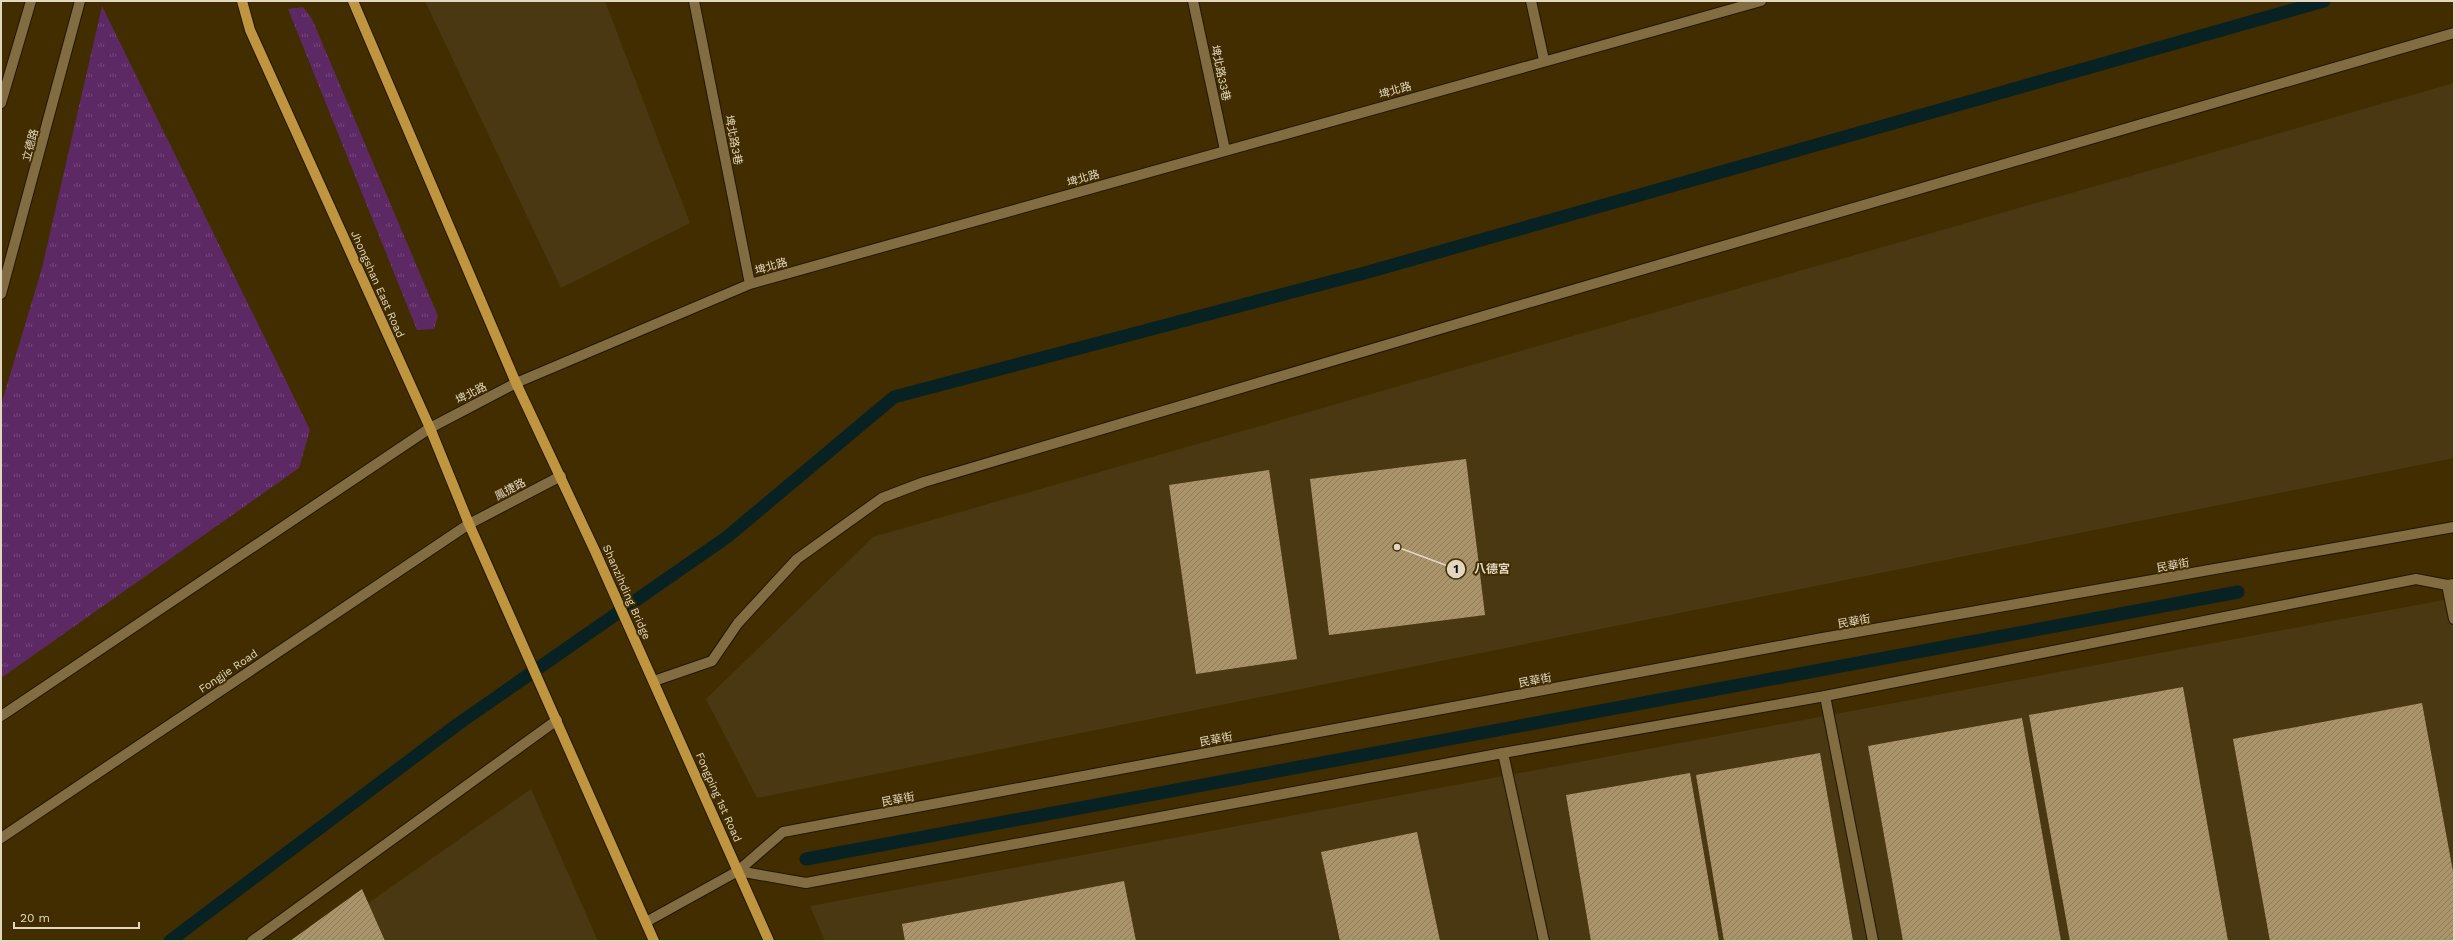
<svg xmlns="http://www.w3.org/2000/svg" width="2455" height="942" font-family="'Work Sans','Noto Sans TC',sans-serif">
<defs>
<pattern id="grass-tufts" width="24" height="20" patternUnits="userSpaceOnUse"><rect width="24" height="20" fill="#5d2965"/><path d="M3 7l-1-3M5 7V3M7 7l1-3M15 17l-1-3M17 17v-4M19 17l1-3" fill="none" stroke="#744779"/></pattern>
<pattern id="building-hatch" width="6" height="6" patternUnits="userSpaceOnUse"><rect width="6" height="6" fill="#ab946a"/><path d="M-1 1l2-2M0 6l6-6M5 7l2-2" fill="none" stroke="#8c7b5c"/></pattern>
</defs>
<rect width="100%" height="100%" fill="#412d00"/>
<path fill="#4a3812" d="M425 1H605L690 223 561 288Z
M2454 83V458L757 798 706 699 873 537Z
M2454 598V941H825L810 906Z
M531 789 598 941H314Z"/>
<path fill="url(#grass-tufts)" d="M102 6 310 430 299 468 1 678V405L42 268Z
M303 7 312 19 438 316 434 329 417 330 288 9Z"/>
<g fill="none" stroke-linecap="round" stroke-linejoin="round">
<path stroke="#082224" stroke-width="13" d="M806 859 2238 592
M170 941 458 724 727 537 894 397 1368 272 2324 1"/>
</g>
<path fill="url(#building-hatch)" d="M1466 459 1485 615 1329 635 1310 479Z
M1269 470 1297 659 1196 674 1169 485Z
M2183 687 2228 941H2070L2029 715Z
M2422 703 2454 877V941H2270L2233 739Z
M2022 718 2061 941H1903L1868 746Z
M1820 753 1853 941H1724L1696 775Z
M1690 773 1719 941H1591L1566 795Z
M1417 832 1440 941H1340L1321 852Z
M1124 881 1136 941H905L902 924Z
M362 889 385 941H290Z"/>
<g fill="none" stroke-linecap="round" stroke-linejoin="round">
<defs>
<path id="service" d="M654 681 712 661 738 623 797 559 882 498 924 482 1514 307 2454 33
M1825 696 1873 941
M1503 753 1544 941
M252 941 557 720"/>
<path id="minor" d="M694 1 750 284
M1193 1 1225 150
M1531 1 1544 60
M1 103 31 1
M1 294 80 1
M2447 585 2454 619
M1 716 430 428 516 383 750 284 1761 1
M1 838 469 524 561 476
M738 871 806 883 1503 753 1825 696 2416 579 2447 585 2454 584
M646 922 738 871 783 832 1817 639 2454 527"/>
<path id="primary" d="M242 1 250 30 430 428 469 524 654 941
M353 1 516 383 595 551 769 941"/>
</defs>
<use href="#service" stroke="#221703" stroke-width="12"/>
<use href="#minor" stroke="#221703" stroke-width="12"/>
<use href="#primary" stroke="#221703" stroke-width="12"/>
<use href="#service" stroke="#826c42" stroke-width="10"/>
<use href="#minor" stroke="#826c42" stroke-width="10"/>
<use href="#primary" stroke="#bf9540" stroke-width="10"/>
</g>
<g text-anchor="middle" stroke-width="4" stroke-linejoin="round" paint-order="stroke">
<g font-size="11" fill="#e3d7c1" stroke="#412d00">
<text transform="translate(1221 73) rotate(78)" y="4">埤北路33巷</text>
<text transform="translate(1395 90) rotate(-16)" y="4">埤北路</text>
<text transform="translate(734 140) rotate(79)" y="4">埤北路3巷</text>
<text transform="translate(30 145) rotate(-75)" y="4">立德路</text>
<text transform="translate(1083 178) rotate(-16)" y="4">埤北路</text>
<text transform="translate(771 266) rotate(-16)" y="4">埤北路</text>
<text transform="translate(378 284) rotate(66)" y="4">Jhongshan East Road</text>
<text transform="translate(471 393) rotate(-27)" y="4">埤北路</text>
<text transform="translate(510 489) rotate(-28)" y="4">鳳捷路</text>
<text transform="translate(2173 565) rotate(-10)" y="4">民華街</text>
<text transform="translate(627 592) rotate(66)" y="4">Shanzihding Bridge</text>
<text transform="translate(1854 621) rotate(-10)" y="4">民華街</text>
<text transform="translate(228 671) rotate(-34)" y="4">Fongjie Road</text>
<text transform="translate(1535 680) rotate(-11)" y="4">民華街</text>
<text transform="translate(1216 739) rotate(-11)" y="4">民華街</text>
<text transform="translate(719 797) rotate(66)" y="4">Fongping 1st Road</text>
<text transform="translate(898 799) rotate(-11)" y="4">民華街</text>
</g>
</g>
<path fill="none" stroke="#e3d7c1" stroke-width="1.5" d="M1397 547L1456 569"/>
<g fill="#e3d7c1" stroke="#412d00" stroke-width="1.5">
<circle cx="1397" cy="547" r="4"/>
<circle cx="1456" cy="569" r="10"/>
</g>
<g font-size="12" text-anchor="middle" font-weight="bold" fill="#111">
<text x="1456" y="573">1</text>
</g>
<g font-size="12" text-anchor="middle" font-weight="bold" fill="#e3d7c1" stroke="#412d00" stroke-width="4" stroke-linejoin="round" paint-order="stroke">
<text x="1492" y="573">八德宮</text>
</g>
<rect width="2455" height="942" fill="none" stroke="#e3d7c1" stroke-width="4"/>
<path d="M14 922v6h125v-6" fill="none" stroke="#e3d7c1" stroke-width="2"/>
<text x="20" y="922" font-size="12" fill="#e3d7c1" stroke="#412d00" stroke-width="3" paint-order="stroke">20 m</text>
</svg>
